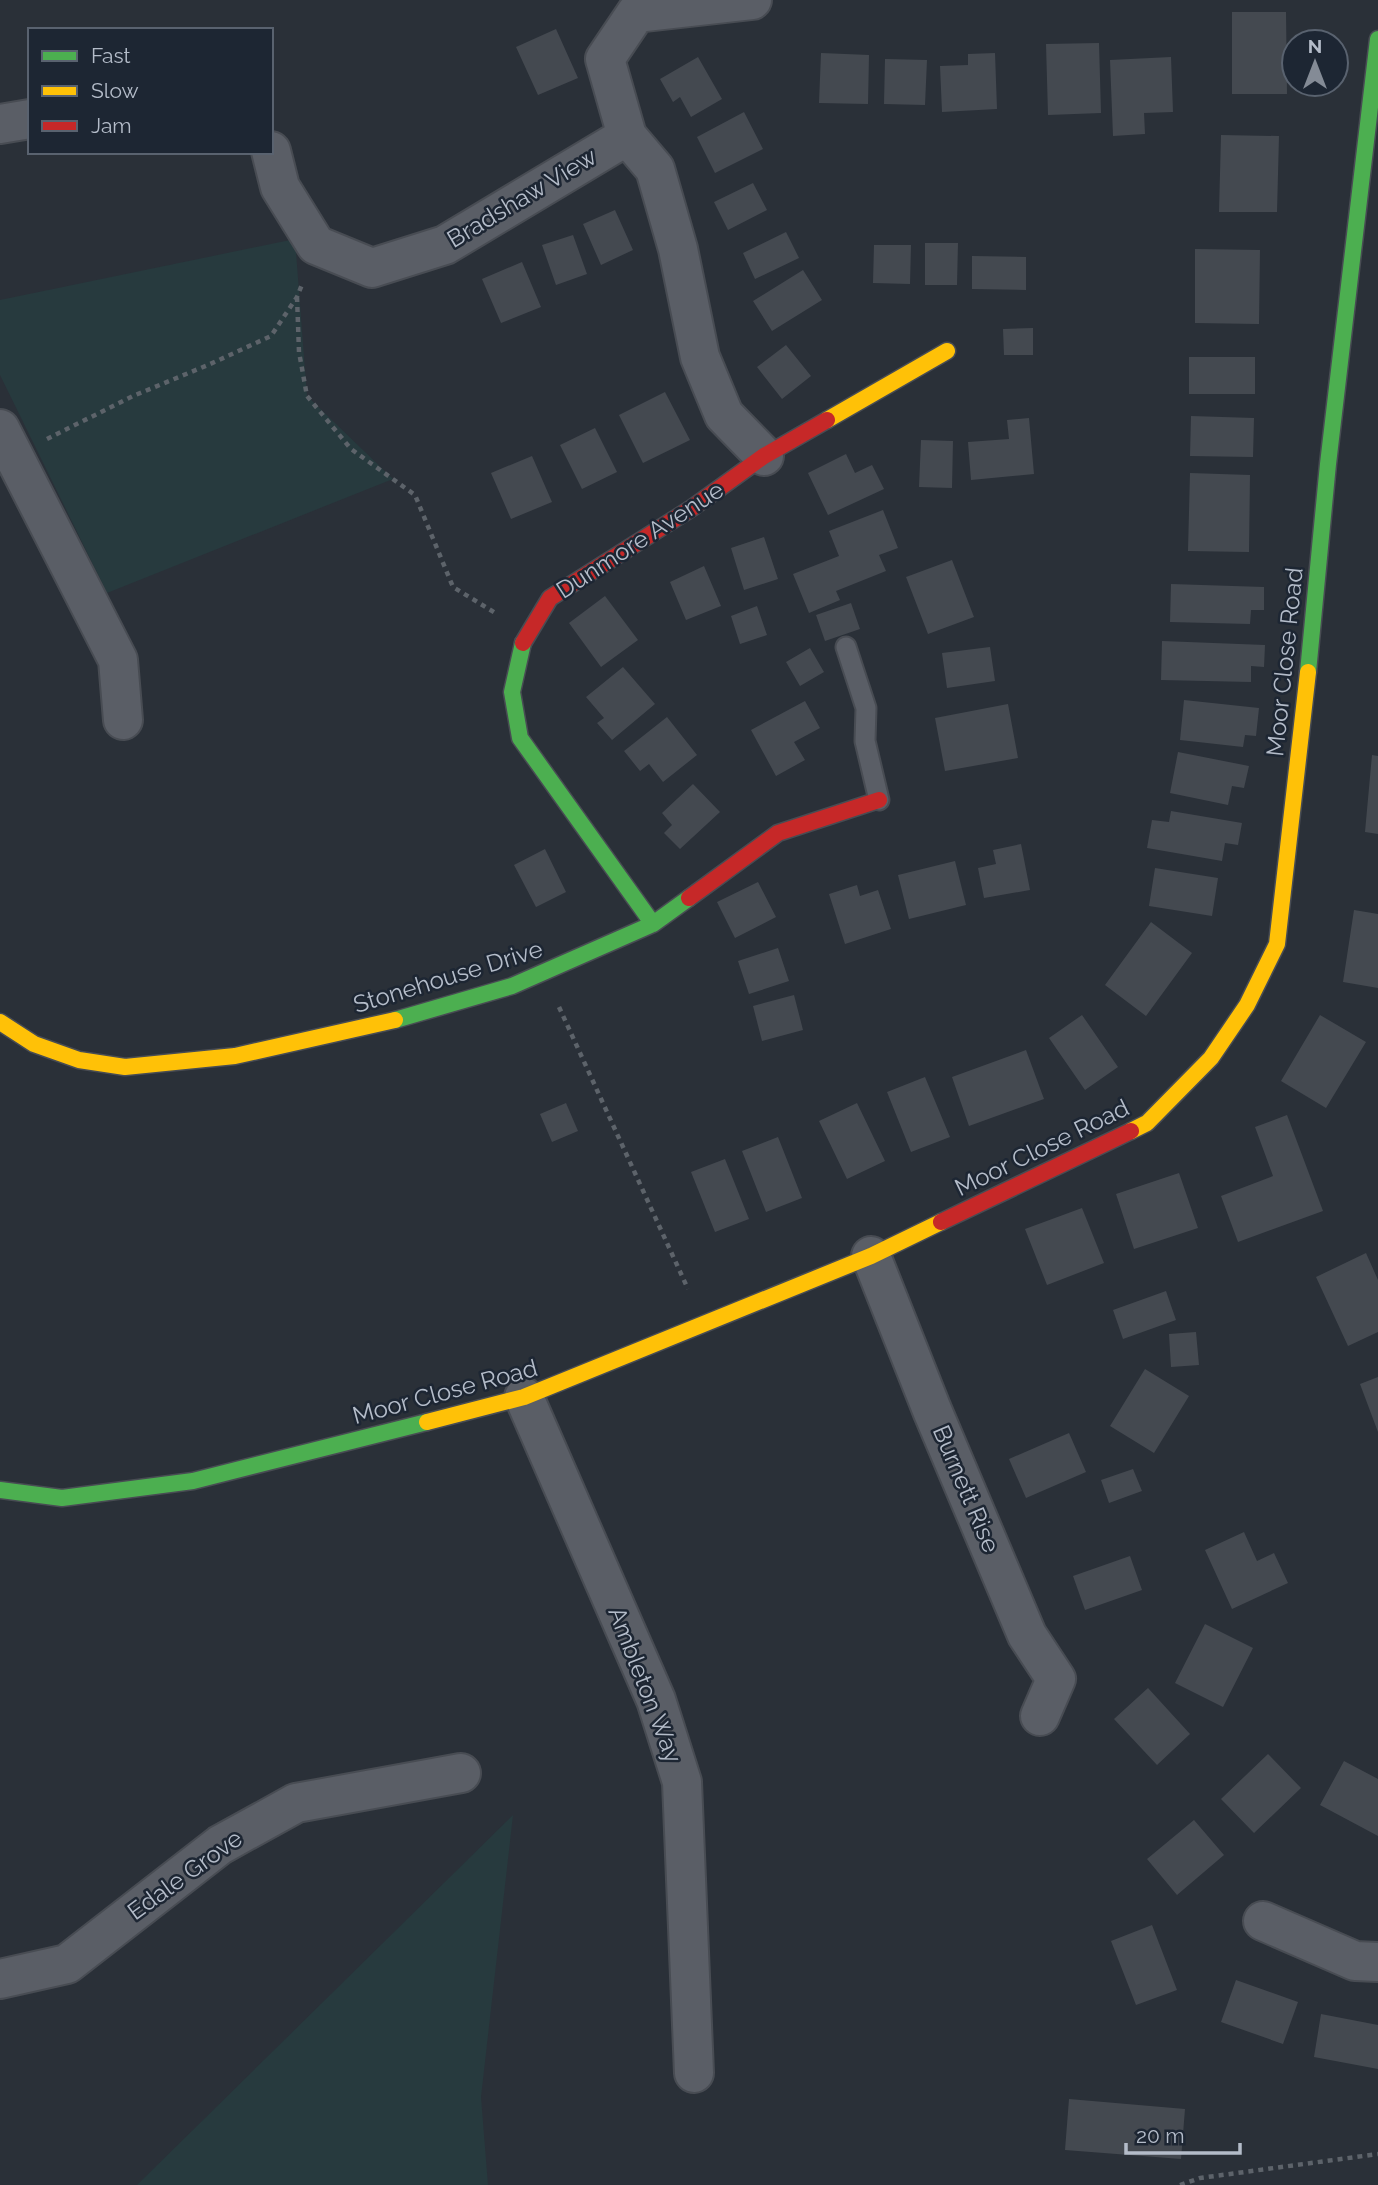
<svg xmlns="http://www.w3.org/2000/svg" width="1378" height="2185" font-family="Raleway,sans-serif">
<rect width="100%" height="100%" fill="#2a3038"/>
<path fill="#273a3e" d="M295 239 307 396 393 479 107 593 0 375V300Z
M513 1815 481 2097 488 2185H137Z"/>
<path fill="#444950" d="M1232 12H1286L1287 94H1232Z
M556 29 578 78 538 95 516 47Z
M1099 43 1101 113 1048 115 1046 44Z
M821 53 869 55 868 104 819 103Z
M995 53 997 109 942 112 940 66 968 65V54Z
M698 57 722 99 691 117 680 97 673 102 660 79Z
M1171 57 1173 112 1144 113 1145 134 1113 136 1110 60Z
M885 59 927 60 925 105 884 104Z
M744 112 763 149 715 173 697 137Z
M1221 135 1279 136 1277 212H1219Z
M753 183 767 210 728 230 714 202Z
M615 210 633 250 601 265 583 224Z
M786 232 799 258 755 279 743 253Z
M573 235 587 274 556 285 542 245Z
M925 243H958L957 285H925Z
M874 245H911L910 284 873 283Z
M1195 249 1260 250 1259 324 1195 323Z
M972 256 1026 257V290L972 289Z
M522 262 541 307 501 323 482 279Z
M803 270 822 300 772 331 753 301Z
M1033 328V355H1004L1003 329Z
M786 345 811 376 782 399 757 367Z
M1189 357H1255V394H1189Z
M665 392 690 440 643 463 619 415Z
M1191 416 1254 418 1253 457 1190 456Z
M1029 418 1034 474 971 480 968 442 1009 439 1007 420Z
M595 428 617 472 582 489 560 445Z
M921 440 953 441 952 488 919 487Z
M846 454 855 473 872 465 884 489 828 515 808 473Z
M532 456 552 502 511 519 491 473Z
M1190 473 1250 475 1249 552 1188 551Z
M883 510 898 548 879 555 886 571 836 591 840 600 809 613 793 574 839 556 829 531Z
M764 537 778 579 744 590 731 548Z
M952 560 974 617 928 634 906 577Z
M704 566 721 606 686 620 670 582Z
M1171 584 1264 587V610H1251L1250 624 1170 622Z
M605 596 638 640 601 667 569 623Z
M851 603 860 629 825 641 816 615Z
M757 606 767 635 740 644 731 616Z
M1162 641 1265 645 1264 667 1251 666V682L1161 680Z
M990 647 995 681 947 688 942 653Z
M810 648 824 672 800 686 786 662Z
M623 667 655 704 612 740 597 723 604 718 586 697Z
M1184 700 1259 708 1256 736 1245 735 1243 747 1180 740Z
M805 701 820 728 794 742 805 760 776 776 751 730Z
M1008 704 1018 758 945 771 935 718Z
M667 717 697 755 663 782 649 764 640 771 624 751Z
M1178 752 1249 766 1244 788 1232 786 1228 805 1170 793Z
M1372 755 1378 756V834L1365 832Z
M693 784 720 812 680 849 664 833 672 825 662 813Z
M1171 811 1242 823 1238 845 1225 843 1222 861 1147 848 1152 820 1169 822Z
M1021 844 1030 890 984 898 978 868 996 864 993 850Z
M545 849 566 892 536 907 514 865Z
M955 861 966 905 909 919 898 875Z
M1155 868 1218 878 1212 916 1149 906Z
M758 882 776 917 735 938 717 902Z
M857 885 860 896 878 890 891 929 845 944 829 894Z
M1354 910 1378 914V988L1343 982Z
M1151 922 1192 953 1146 1016 1105 985Z
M778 948 789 981 749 994 738 961Z
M794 995 803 1030 762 1041 753 1006Z
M1082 1015 1118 1067 1085 1090 1049 1038Z
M1320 1015 1366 1042 1326 1108 1281 1081Z
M1026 1050 1044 1099 969 1126 952 1077Z
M925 1077 950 1137 911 1152 887 1092Z
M566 1103 578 1131 552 1142 540 1114Z
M857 1103 885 1161 847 1179 819 1121Z
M1287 1115 1323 1211 1238 1242 1221 1196 1273 1176 1255 1127Z
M778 1137 802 1198 766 1212 742 1151Z
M725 1159 749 1219 715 1232 691 1172Z
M1179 1173 1198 1228 1134 1249 1116 1194Z
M1082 1208 1104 1263 1047 1285 1025 1229Z
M1366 1253 1378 1280V1332L1348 1346 1316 1277Z
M1166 1291 1176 1320 1123 1339 1113 1310Z
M1196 1332 1199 1365 1171 1367 1169 1334Z
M1145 1369 1189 1396 1154 1453 1110 1426Z
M1378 1377V1432L1360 1384Z
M1069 1433 1086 1472 1026 1498 1009 1459Z
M1133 1469 1142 1491 1109 1503 1101 1480Z
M1244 1532 1257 1561 1274 1553 1288 1583 1232 1609 1205 1550Z
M1130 1556 1142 1590 1085 1610 1073 1576Z
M1205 1624 1253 1648 1223 1707 1175 1683Z
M1148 1688 1190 1734 1157 1765 1114 1719Z
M1268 1754 1301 1788 1254 1833 1221 1799Z
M1344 1761 1378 1779V1836L1320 1805Z
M1194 1820 1224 1855 1177 1895 1147 1859Z
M1152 1925 1177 1990 1136 2005 1111 1941Z
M1236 1980 1298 2002 1283 2044 1221 2022Z
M1321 2014 1378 2025V2069L1314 2057Z
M1069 2099 1185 2109 1181 2159 1065 2150Z"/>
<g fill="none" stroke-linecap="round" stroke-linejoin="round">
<defs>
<path id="lane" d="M846 647 866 708 865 741 879 800"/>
<path id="street" d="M752 0 636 13 605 59 627 136 655 169 678 249 700 357 724 415 764 456
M0 124 30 119
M271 151 280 187 316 245 372 268 445 245 627 136
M0 429 118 660 123 720
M871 1256 932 1410 1027 1635 1056 1679 1040 1716
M524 1397 656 1700 682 1782 694 2073
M1263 1921 1355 1961 1378 1962
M0 1979 67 1964 220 1845 296 1803 461 1773"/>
<path id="fast" d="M523 643 512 692 520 738 653 924
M1308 672 1328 464 1378 39
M395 1020 512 986 653 924 689 898
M0 1490 62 1498 193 1481 427 1422"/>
<path id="slow" d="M827 420 947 351
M0 1022 34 1044 79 1060 125 1067 235 1056 395 1020
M1131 1131 1147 1123 1211 1058 1247 1005 1277 944 1308 672
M427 1422 524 1397 871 1256 941 1222"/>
<path id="jam" d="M523 643 550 598 692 508 764 456 827 420
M689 898 778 833 879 800
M941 1222 1131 1131"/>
</defs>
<use href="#lane" stroke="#484c53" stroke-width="23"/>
<use href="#street" stroke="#484c53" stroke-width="42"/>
<use href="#fast" stroke="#484c53" stroke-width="19"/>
<use href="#slow" stroke="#484c53" stroke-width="19"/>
<use href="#jam" stroke="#484c53" stroke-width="19"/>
<path stroke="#5d636a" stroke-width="4.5" stroke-dasharray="5 5" stroke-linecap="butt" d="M297 297 299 352 307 396 351 449 415 495 453 587 497 614
M47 439 133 396 208 365 271 336 297 297 303 282
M559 1007 688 1289
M1180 2185 1200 2178 1378 2154"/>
<use href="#lane" stroke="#5a5e66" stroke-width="19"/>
<use href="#street" stroke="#5a5e66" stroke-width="38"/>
<use href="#fast" stroke="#4caf50" stroke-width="16"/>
<use href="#slow" stroke="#ffc107" stroke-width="16"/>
<use href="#jam" stroke="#c62828" stroke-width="16"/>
</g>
<g text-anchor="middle" stroke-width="5" stroke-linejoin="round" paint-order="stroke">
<g font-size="24" fill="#b4bcc9" stroke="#1d2633">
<text transform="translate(522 198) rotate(-31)" y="8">Bradshaw View</text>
<text transform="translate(640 540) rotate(-33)" y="8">Dunmore Avenue</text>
<text transform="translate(1285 662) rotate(-84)" y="8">Moor Close Road</text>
<text transform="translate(448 977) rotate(-17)" y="8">Stonehouse Drive</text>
<text transform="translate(1042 1148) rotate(-26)" y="8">Moor Close Road</text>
<text transform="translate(445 1392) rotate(-15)" y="8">Moor Close Road</text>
<text transform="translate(966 1489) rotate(67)" y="8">Burnett Rise</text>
<text transform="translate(645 1685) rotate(69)" y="8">Ambleton Way</text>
<text transform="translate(185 1875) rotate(-36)" y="8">Edale Grove</text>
</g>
</g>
<rect x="28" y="28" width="245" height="126" fill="#1d2633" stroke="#59626f" stroke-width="2"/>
<rect x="42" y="51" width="35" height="10" fill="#4caf50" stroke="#59626f" stroke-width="2"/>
<text x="91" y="63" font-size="21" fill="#b4bcc9">Fast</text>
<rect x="42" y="86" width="35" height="10" fill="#ffc107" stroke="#59626f" stroke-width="2"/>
<text x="91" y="98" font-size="21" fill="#b4bcc9">Slow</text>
<rect x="42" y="121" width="35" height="10" fill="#c62828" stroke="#59626f" stroke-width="2"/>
<text x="91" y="133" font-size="21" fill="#b4bcc9">Jam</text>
<g transform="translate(1315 63)"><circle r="33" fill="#1d2633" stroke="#59626f" stroke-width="2"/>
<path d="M0-5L12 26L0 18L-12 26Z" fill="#848b96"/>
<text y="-10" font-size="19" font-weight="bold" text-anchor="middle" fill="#b4bcc9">N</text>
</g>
<path d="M1126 2143v10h114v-10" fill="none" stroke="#b4bcc9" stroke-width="3.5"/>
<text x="1136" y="2143" font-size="21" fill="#b4bcc9" stroke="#1d2633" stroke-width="5" paint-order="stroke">20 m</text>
</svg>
